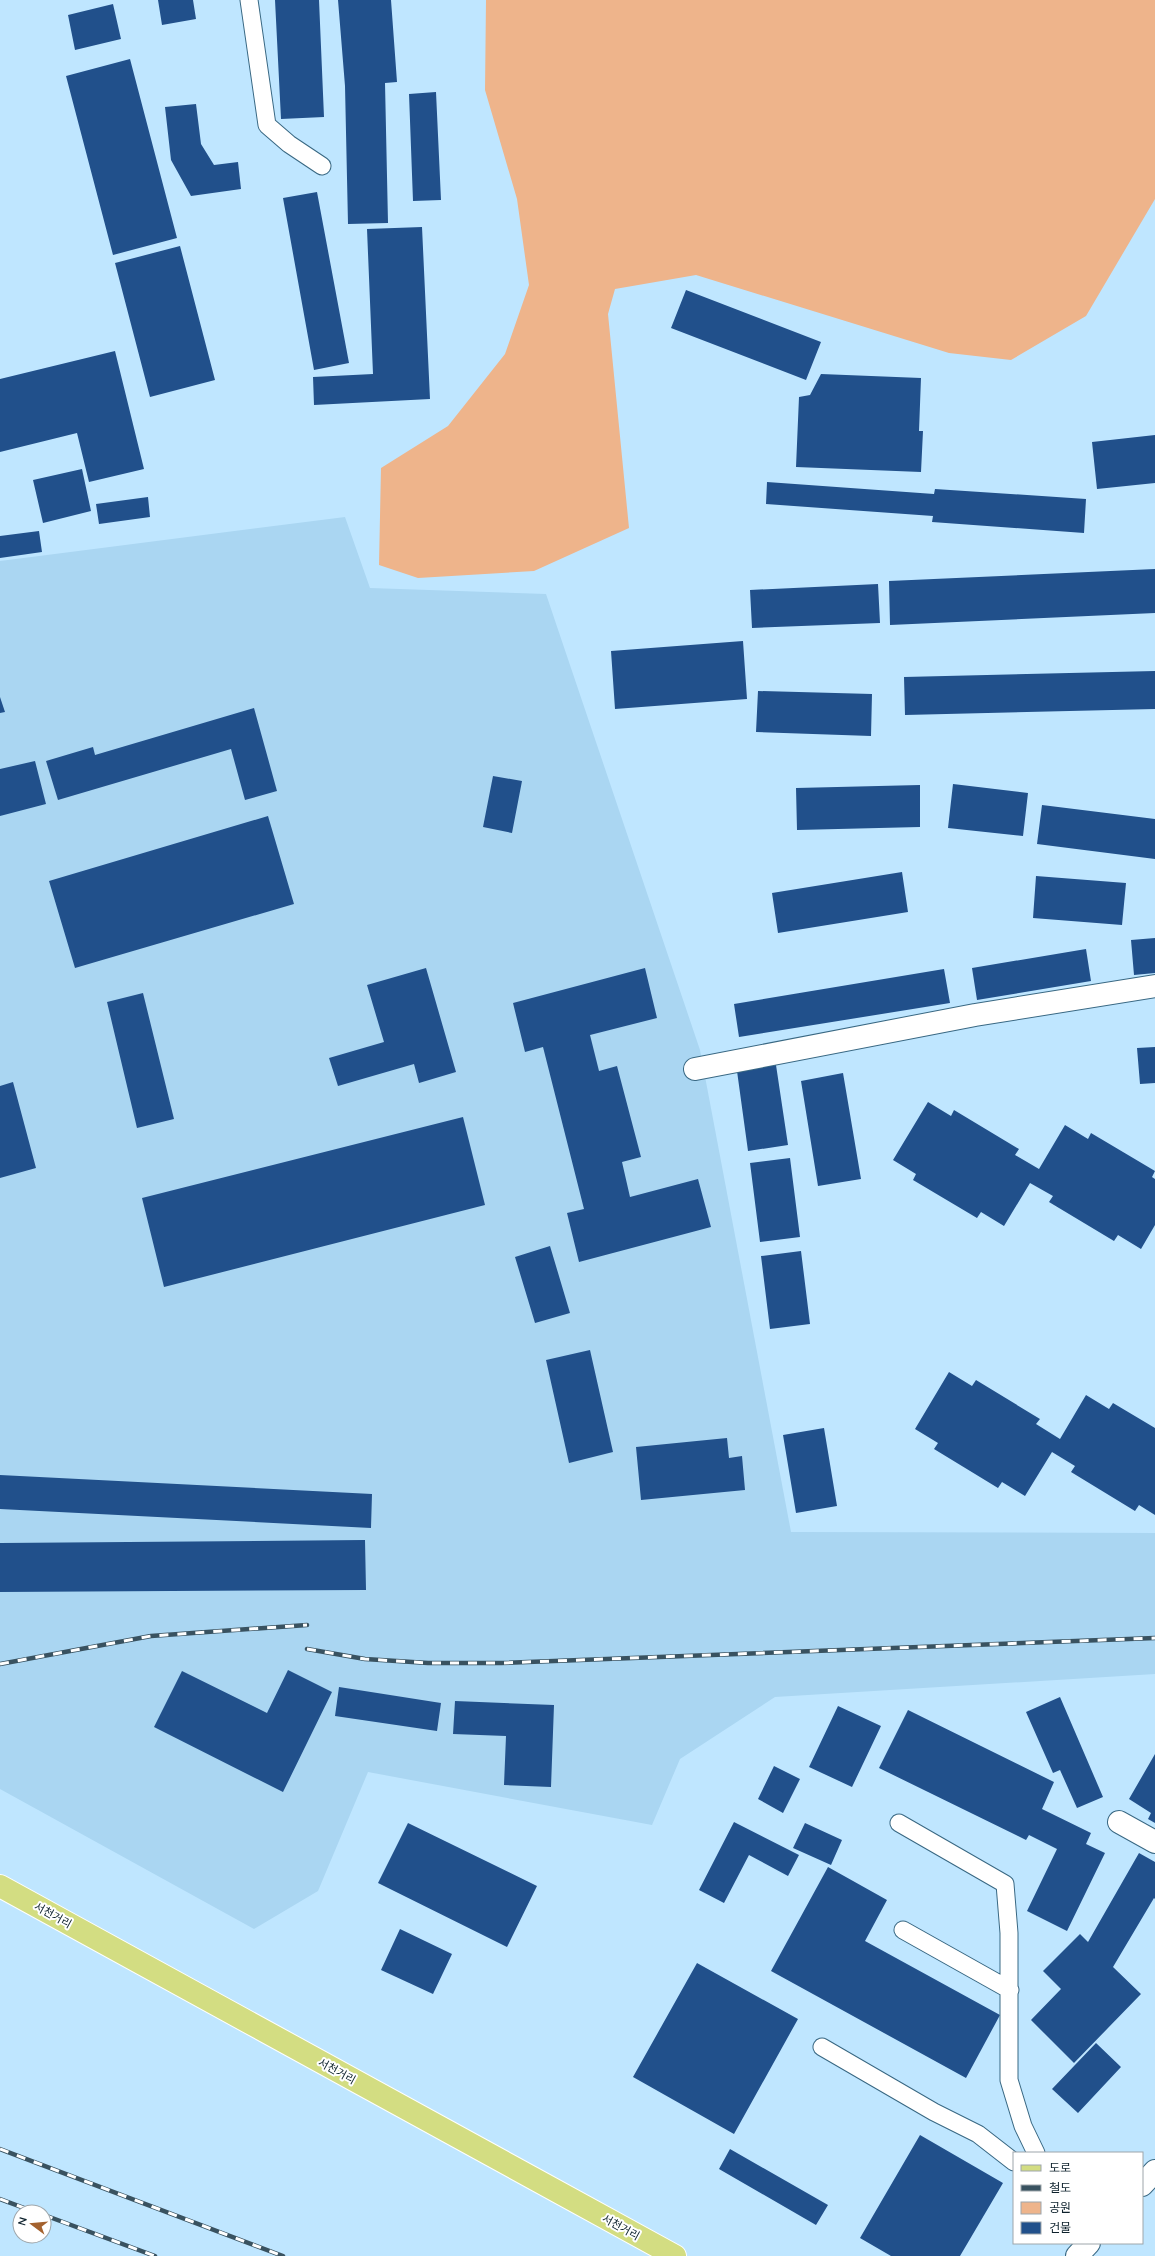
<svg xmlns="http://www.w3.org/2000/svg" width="1155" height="2256" font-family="Quicksand,'Noto Sans KR',sans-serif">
<rect width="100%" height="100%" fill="#bfe6ff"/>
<path fill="#aad6f2" d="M345 517 370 588 546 594 700 1050 791 1532 1155 1533V1674L775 1697 680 1759 652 1825 368 1772 318 1891 254 1929 0 1789V561Z"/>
<path fill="#eeb48b" d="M486 0H1155V199L1086 316 1011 360 949 353 696 275 615 289 608 314 629 528 534 571 418 578 379 565 381 468 448 426 505 354 529 285 517 199 485 90Z"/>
<path fill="#21508b" d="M158 0H193L196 19 162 25Z
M275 0H319L324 117 281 119Z
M338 0H391L397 82 385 83 388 223 348 224 345 86Z
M113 4 121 39 75 50 68 15Z
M130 59 177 238 113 255 66 76Z
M436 92 441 200 413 201 409 94Z
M196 104 201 144 214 165 238 162 241 189 191 196 171 160 165 107Z
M317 192 349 363 314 370 283 198Z
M422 227 430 399 314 405 313 377 373 374 367 229Z
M180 246 215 380 150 397 115 263Z
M686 290 821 342 806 380 671 328Z
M115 351 144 469 89 482 77 433 0 452V379Z
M821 374 921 378 919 431H923L921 472 796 467 799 397 810 395Z
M1155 435V483L1097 489 1092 442Z
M82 469 91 511 43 523 33 480Z
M767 482 934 494 935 489 1086 499 1084 533 932 522 933 516 766 504Z
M148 497 150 517 99 524 96 504Z
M39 531 42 552 0 558V536Z
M1155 569V613L890 625 889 581Z
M878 584 880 623 752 628 750 590Z
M743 641 747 699 615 709 611 651Z
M1155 671V709L905 715 904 677Z
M758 691 872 694 871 736 756 732Z
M0 697 5 712 0 713Z
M254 708 277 791 245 800 231 749 58 800 46 761 93 747 95 755Z
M35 761 46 804 0 816V769Z
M493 776 522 781 512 833 483 827Z
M953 784 1028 793 1023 836 948 828Z
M920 785V827L797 830 796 788Z
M1042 805 1155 819V859L1037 844Z
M268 816 294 904 75 968 49 881Z
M902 872 908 912 778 933 772 893Z
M1036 876 1126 883 1122 925 1033 918Z
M1155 938V973L1134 975 1131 940Z
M1086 949 1091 981 977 1000 972 968Z
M426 968 456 1072 419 1083 414 1064 338 1086 329 1058 384 1042 367 985Z
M645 968 657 1018 590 1035 599 1071 617 1066 641 1157 622 1162 630 1197 698 1179 711 1227 579 1262 567 1213 584 1209 543 1047 525 1052 513 1003Z
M944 969 950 1003 739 1037 734 1004Z
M143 993 174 1119 137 1128 107 1002Z
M1155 1047V1083L1140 1084 1137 1048Z
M776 1065 788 1145 748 1151 737 1071Z
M843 1073 861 1179 818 1186 801 1081Z
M13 1082 36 1168 0 1178V1086Z
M928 1102 951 1116 954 1110 1019 1149 1015 1155 1039 1169 1065 1125 1088 1139 1091 1133 1155 1171 1152 1177 1155 1179V1225L1141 1249 1118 1235 1114 1241 1049 1202 1053 1196 1030 1183 1004 1226 981 1212 977 1218 913 1180 916 1174 893 1160Z
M463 1117 485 1205 164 1287 142 1198Z
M790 1158 800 1237 760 1242 750 1163Z
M550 1246 570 1313 535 1323 515 1257Z
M801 1251 810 1324 770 1329 761 1256Z
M590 1350 613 1452 569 1463 546 1360Z
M949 1372 972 1386 976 1380 1040 1419 1036 1424 1060 1439 1086 1395 1109 1409 1113 1403 1155 1428V1515L1139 1505 1135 1511 1071 1472 1075 1466 1052 1452 1025 1496 1002 1482 998 1488 934 1449 938 1443 915 1429Z
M824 1428 837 1506 796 1513 783 1435Z
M727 1438 729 1458 742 1456 745 1490 641 1500 636 1447Z
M0 1475 372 1494 371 1528 0 1509Z
M365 1540 366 1590 0 1592V1543Z
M288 1670 332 1692 283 1792 154 1727 182 1671 267 1713Z
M339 1687 441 1703 437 1731 335 1716Z
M1060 1697 1103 1797 1077 1808 1060 1770 1053 1773 1026 1712Z
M455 1701 554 1705 551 1787 504 1785 506 1736 453 1734Z
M838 1706 881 1726 852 1787 809 1767Z
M908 1710 1054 1782 1042 1809 1091 1833 1086 1844 1105 1853 1067 1931 1027 1911 1057 1849 1029 1835 1026 1840 879 1768Z
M1155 1754V1823L1148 1819 1151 1813 1129 1799Z
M774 1766 800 1779 783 1813 758 1799Z
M734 1822 799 1855 788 1876 749 1855 724 1903 699 1890Z
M408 1823 537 1886 507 1947 378 1883Z
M805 1823 842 1840 831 1865 793 1848Z
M1139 1853 1155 1862V1899L1154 1898 1113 1967 1141 1994 1074 2063 1031 2020 1061 1989 1043 1971 1080 1934 1088 1942Z
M828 1867 887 1900 865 1941 1000 2015 966 2078 771 1971Z
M400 1929 452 1954 433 1994 381 1970Z
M697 1963 798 2019 734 2134 633 2077Z
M1096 2043 1121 2067 1078 2113 1052 2089Z
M920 2135 1003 2183 960 2256H891L860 2238Z
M730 2149 828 2205 816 2225 719 2169Z"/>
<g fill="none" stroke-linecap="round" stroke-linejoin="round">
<defs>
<path id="lane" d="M249 0 267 125 289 144 322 166
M899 1823 1005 1884 1009 1933V2080L1023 2126 1036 2153
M903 1930 1010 1990
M822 2047 934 2112 978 2134 1014 2162"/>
<path id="street" d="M695 1069 975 1015 1155 986
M1119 1822 1155 1842
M1142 2185 1155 2171
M1077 2256 1089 2243"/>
<path id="primary" d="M0 1886 675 2256"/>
</defs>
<use href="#lane" stroke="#396883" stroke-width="19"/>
<use href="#street" stroke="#396883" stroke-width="24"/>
<use href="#primary" stroke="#fff" stroke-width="24"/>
<use href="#lane" stroke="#fff" stroke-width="17"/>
<use href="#street" stroke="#fff" stroke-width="22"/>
<use href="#primary" stroke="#d3dd82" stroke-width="22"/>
<defs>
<path id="rail" d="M307 1649 365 1659 428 1663H501L1155 1638
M0 1664 151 1636 307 1625
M0 2149 283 2256
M0 2199 35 2212
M44 2215 155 2256"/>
</defs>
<use href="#rail" stroke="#395260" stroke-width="4.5"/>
<use href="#rail" stroke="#fff" stroke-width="3" stroke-dasharray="9" stroke-linecap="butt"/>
</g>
<g text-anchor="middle" stroke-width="4" stroke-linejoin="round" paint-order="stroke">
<g font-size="11" fill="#0d212c" stroke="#fff">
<text transform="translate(53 1915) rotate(29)" y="4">서천거리</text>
<text transform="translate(337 2071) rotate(29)" y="4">서천거리</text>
<text transform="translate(621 2227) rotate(29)" y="4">서천거리</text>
</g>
</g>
<rect x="1013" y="2152" width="130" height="92" fill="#ffffff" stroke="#9ea6ab"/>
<rect x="1021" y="2165" width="20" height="6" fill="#d3dd82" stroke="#9ea6ab"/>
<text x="1049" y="2172" font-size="12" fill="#0d212c">도로</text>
<rect x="1021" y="2185" width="20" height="6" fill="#395260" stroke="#9ea6ab"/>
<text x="1049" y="2192" font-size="12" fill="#0d212c">철도</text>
<rect x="1021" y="2202" width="20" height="12" fill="#eeb48b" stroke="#9ea6ab"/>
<text x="1049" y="2212" font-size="12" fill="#0d212c">공원</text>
<rect x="1021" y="2222" width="20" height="12" fill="#21508b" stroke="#9ea6ab"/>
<text x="1049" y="2232" font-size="12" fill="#0d212c">건물</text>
<g transform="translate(32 2224) rotate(286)"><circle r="19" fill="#ffffff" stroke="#9ea6ab"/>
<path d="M0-3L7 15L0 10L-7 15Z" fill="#a4622f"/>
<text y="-6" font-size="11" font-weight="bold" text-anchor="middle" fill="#0d212c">N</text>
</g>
</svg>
